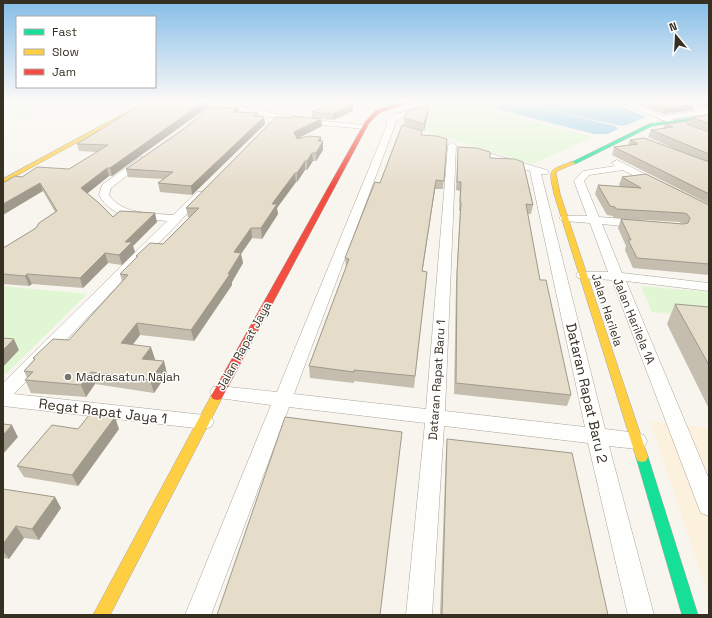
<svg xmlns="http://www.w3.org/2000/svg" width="712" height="618" font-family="'Space Grotesk',sans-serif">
<rect width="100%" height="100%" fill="#f8f5ee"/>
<path fill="#fcf1dd" d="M650 421 709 428V598Z"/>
<path fill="#e1f7d4" d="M460 101H503L483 108 592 137 533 164 411 127 396 121Z
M42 108 29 118 7 119 21 109Z
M3 286 87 294 6 374 3 375Z
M641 286 709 292V317L652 312Z"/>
<path fill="#92cbe9" d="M518 101H609L644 116V118L627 125 621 126 536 107 615 126 618 129 608 134H594L496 109V107L509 103H521Z"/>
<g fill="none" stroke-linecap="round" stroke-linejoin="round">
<defs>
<path id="street" d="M194 101H210L303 119 364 125 368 127 364 129 303 123 218 107 197 122 193 120 194 118 211 106Z
M439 101H451L399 119 395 122V125L294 394 426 409 448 145 452 142 456 145 445 411 585 427 530 171 469 153 468 151 472 148 547 170 549 172 547 174H541L605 429 637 433 644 435 647 441 644 447 637 449 609 446 654 615H628L588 443 444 426 432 615H406L425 423 289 407 211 615H185L271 405 219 398 213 397 210 392 213 387 219 386 277 392 387 125V121L393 115Z
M617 101H627L663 116 698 111 676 101H686L709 110V114L672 119 674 121 670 123Z
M142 157 145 158 147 160 145 162 111 188 109 195C122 215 152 213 173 215L197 192H205L206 194 14 394 204 415 211 417 214 422 211 427 204 429 3 406V383L167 221C140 218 114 221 99 195L102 185 139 158Z
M617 160 661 182 662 184 657 187 653 186 623 170 589 175 584 181 599 217 640 220 644 222 646 224 644 226 640 228 602 224 622 273 709 283V291L626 281 709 479V516L701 513 698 506 612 280 578 278 576 275 578 272H608L590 223 565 221 561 220 559 218 561 216H587L574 181 583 171 615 166 612 163Z"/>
<path id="fast" d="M709 116V118L652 126 575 164 570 163 649 124Z
M642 452 646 453 648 457 698 615H682L636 457 638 453Z"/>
<path id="slow" d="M147 101H153L3 183V179Z
M571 162 576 163 557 171 556 174 560 194 648 457 646 461 642 462 638 461 636 457 554 194C549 169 547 171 571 162Z
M217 392 221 393 223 396 110 615H93L211 396 213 393Z"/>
<path id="jam" d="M405 101H412L379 113 369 123 223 396 221 399 217 400 213 399 211 396 365 122 375 111Z"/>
</defs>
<use href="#street" stroke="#aaa69d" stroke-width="1"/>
<use href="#fast" stroke="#aaa69d" stroke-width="1"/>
<use href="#slow" stroke="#aaa69d" stroke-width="1"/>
<use href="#jam" stroke="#aaa69d" stroke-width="1"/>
<use href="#street" fill="#fefefc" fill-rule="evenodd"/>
<use href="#fast" fill="#16e098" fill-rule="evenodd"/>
<use href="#slow" fill="#ffcf43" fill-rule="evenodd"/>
<use href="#jam" fill="#f24e42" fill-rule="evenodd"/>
</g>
<path fill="#c5bdae" d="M153 101H207L208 107 112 176H109L87 193 113 217 157 222 133 246 135 252 122 265 108 263 83 288 32 284 29 286 3 284V248L5 247 36 228 55 212 43 191 22 177 69 169 97 152 79 151 77 144Z
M220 101H236L230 103Z
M630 101H690L693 110 663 114Z
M691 101H709V109Z
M353 104V111L333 120 321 119 322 126 297 139 321 137V141L323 150 316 161H313L307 170H305L297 182H296L277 208 278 214 262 239 252 238 241 254 243 263 232 282V285L194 341 140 335 132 345 155 359 154 360 164 361 167 374 154 393 95 384 86 397 31 393 25 380 27 378 24 371 34 360 33 358 69 340 122 281 120 274 137 257 136 256 163 244 190 217H188L186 208 290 118H312V112Z
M430 104 429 110 424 131 404 125V118Z
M238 108V112L258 113V117H264L265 124 192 195 160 192 158 183 163 179 128 177 126 169Z
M709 115V131L688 124 691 118Z
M665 124H687L709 132V204L612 155 614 147 628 145 630 140 689 155 648 137 651 130 663 129Z
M422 135 447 139 443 189H435L422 271 427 272 414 388 354 381V383L310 378 309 366 346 268 345 258 380 183Z
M458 147 490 158 533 205 531 214H527L540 280 571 395 567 406 454 394 456 284 460 211H459L460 191 456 190Z
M622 177 709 205V275L633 268 625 250 626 246 618 228 621 219 684 224 679 222 613 218V216L607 215 595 194 598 185 622 187 619 185Z
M675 304 709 307V409L667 324Z
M78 429H119L78 486 24 477 17 466Z
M447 439 608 615H440L446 451Z
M3 489 55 497 61 508 39 540 24 538 9 559 3 558Z"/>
<path fill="#a09a8d" d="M205 101H207L208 107 112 176 110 168Z
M230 101H236L230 103Z
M353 104V111L333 120V114Z
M430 104 429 110 424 131V124Z
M695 104 693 110 663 114 665 108Z
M238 108 239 115 233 112Z
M264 117 265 124 192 195 191 186Z
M321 119 322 126 295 140 294 132Z
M321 137V144L323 141V150L316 161V153L318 141Z
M312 153 313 161 307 170V161Z
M305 161V170L297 182V173Z
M107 168 109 176 83 197 81 188Z
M295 173 296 182 277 208 278 214 262 239 261 228 272 204Z
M436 180 435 189 421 281 422 271Z
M40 183 43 191 3 215V204Z
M155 213 157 222 133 246 135 252 122 265 119 255 125 242Z
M251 228 252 238 241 254 243 263 232 282V285L194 341 191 330 228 274 234 252Z
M105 253 108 263 83 288 80 278Z
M27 274 32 284 29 286 25 276Z
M137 323 140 335 125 355 121 343Z
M14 339 19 350 3 367V350Z
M151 347 155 359 146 371 142 359Z
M164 361 167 374 154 393 150 380Z
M91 372 95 384 86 397 81 385Z
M115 417 119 429 78 486 72 475Z
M12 425 18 437 3 454V435Z
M55 497 61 508 39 540 32 529Z
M16 526 24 538 9 559 3 551V544Z"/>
<path fill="#e5dcca" stroke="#a09a8d" d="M153 101H205L110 168H107L81 188 100 204 113 217 120 211 155 213 125 242H132L119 255 105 253 80 278 27 274 25 276 3 274V248L5 247 36 228 39 223 57 211 40 183 3 204V183L15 176 22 177 37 167 69 169 108 145 77 144 145 102H151Z
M335 101H351L353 104 333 114 312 112Z
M648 101H690L695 104 665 108Z
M430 104 424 124 404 118 407 111Z
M211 107 238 108 233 112 258 113 254 116 264 117 191 186 158 183 173 172 126 169 185 128Z
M709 115V123L691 118Z
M291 116 321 119 294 132 297 139 309 136 321 137 318 141H323L316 153H312L307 161H305L297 173H295L272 204H277L261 228H251L234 252 241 253 228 274H230L191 330 137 323 121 343 151 347 142 359 164 361 150 380 91 372 81 385 25 380 33 372 24 371 35 359 33 358 53 339 69 340 128 275 120 274 138 256H136L150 243 163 244 199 208H186L276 117 290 118Z
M686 121 687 124 709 132V154L651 130 673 127 665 124Z
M402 125 422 131 421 135 437 136 447 139 444 181 436 180 422 271 427 272 415 376 354 370V372L309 366 349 259 345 258 375 182 380 183Z
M644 138 709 162V194L614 147 638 144 630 140Z
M458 147 477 148 490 152V158L515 159 523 162 533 205 526 204 540 280H546L571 395 456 383 457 273 461 202H460L461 182H457Z
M646 174 709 205V264L637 258 628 240H631L621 219 683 224 688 223 690 218 687 214 683 213 616 209 615 207 610 206 598 185 641 188 622 177Z
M675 304 709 307V365Z
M3 338 14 339 3 350Z
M90 414 115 417 72 475 17 466 52 425 78 429Z
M285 417 402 432 380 615H217Z
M3 424 12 425 3 435Z
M447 439 572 453 608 615H442Z
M3 489 55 497 32 529 16 526 3 544Z"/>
<linearGradient id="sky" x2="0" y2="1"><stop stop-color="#85bde8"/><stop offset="0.54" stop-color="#fcfaf7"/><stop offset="1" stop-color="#fcfaf7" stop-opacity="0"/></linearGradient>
<rect width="712" height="188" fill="url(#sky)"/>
<circle fill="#7a756a" stroke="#fff" stroke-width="1.5" cx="68" cy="377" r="4"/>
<g text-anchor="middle" stroke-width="3" stroke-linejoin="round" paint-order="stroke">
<g font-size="12" fill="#363023" stroke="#fff">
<text transform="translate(607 310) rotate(72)" y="4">Jalan Harilela</text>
<text transform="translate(634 321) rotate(68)" y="4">Jalan Harilela 1A</text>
<text transform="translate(244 346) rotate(-61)" y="4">Jalan Rapat Jaya</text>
<text transform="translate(437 380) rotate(-86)" y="4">Dataran Rapat Baru 1</text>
</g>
<g font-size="12" fill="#363023" stroke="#fff" text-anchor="start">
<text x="76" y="381">Madrasatun Najah</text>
</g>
<g font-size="14" fill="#363023" stroke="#fff">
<text transform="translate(587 393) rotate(77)" y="5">Dataran Rapat Baru 2</text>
<text transform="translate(103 411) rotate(7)" y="5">Regat Rapat Jaya 1</text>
</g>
</g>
<rect width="712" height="618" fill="none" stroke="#363023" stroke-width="8"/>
<rect x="16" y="16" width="140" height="72" fill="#ffffff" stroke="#afaca7"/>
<rect x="24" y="29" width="20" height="6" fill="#16e098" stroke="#afaca7"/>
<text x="52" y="36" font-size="12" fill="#363023">Fast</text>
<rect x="24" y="49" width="20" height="6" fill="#ffcf43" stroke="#afaca7"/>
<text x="52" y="56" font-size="12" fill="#363023">Slow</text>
<rect x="24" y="69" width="20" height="6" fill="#f24e42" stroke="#afaca7"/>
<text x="52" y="76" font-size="12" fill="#363023">Jam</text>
<g transform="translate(676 36) rotate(342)" stroke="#ffffff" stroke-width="3" paint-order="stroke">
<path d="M0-3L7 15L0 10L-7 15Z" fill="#363023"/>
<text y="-6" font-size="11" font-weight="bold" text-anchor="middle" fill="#363023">N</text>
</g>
</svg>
